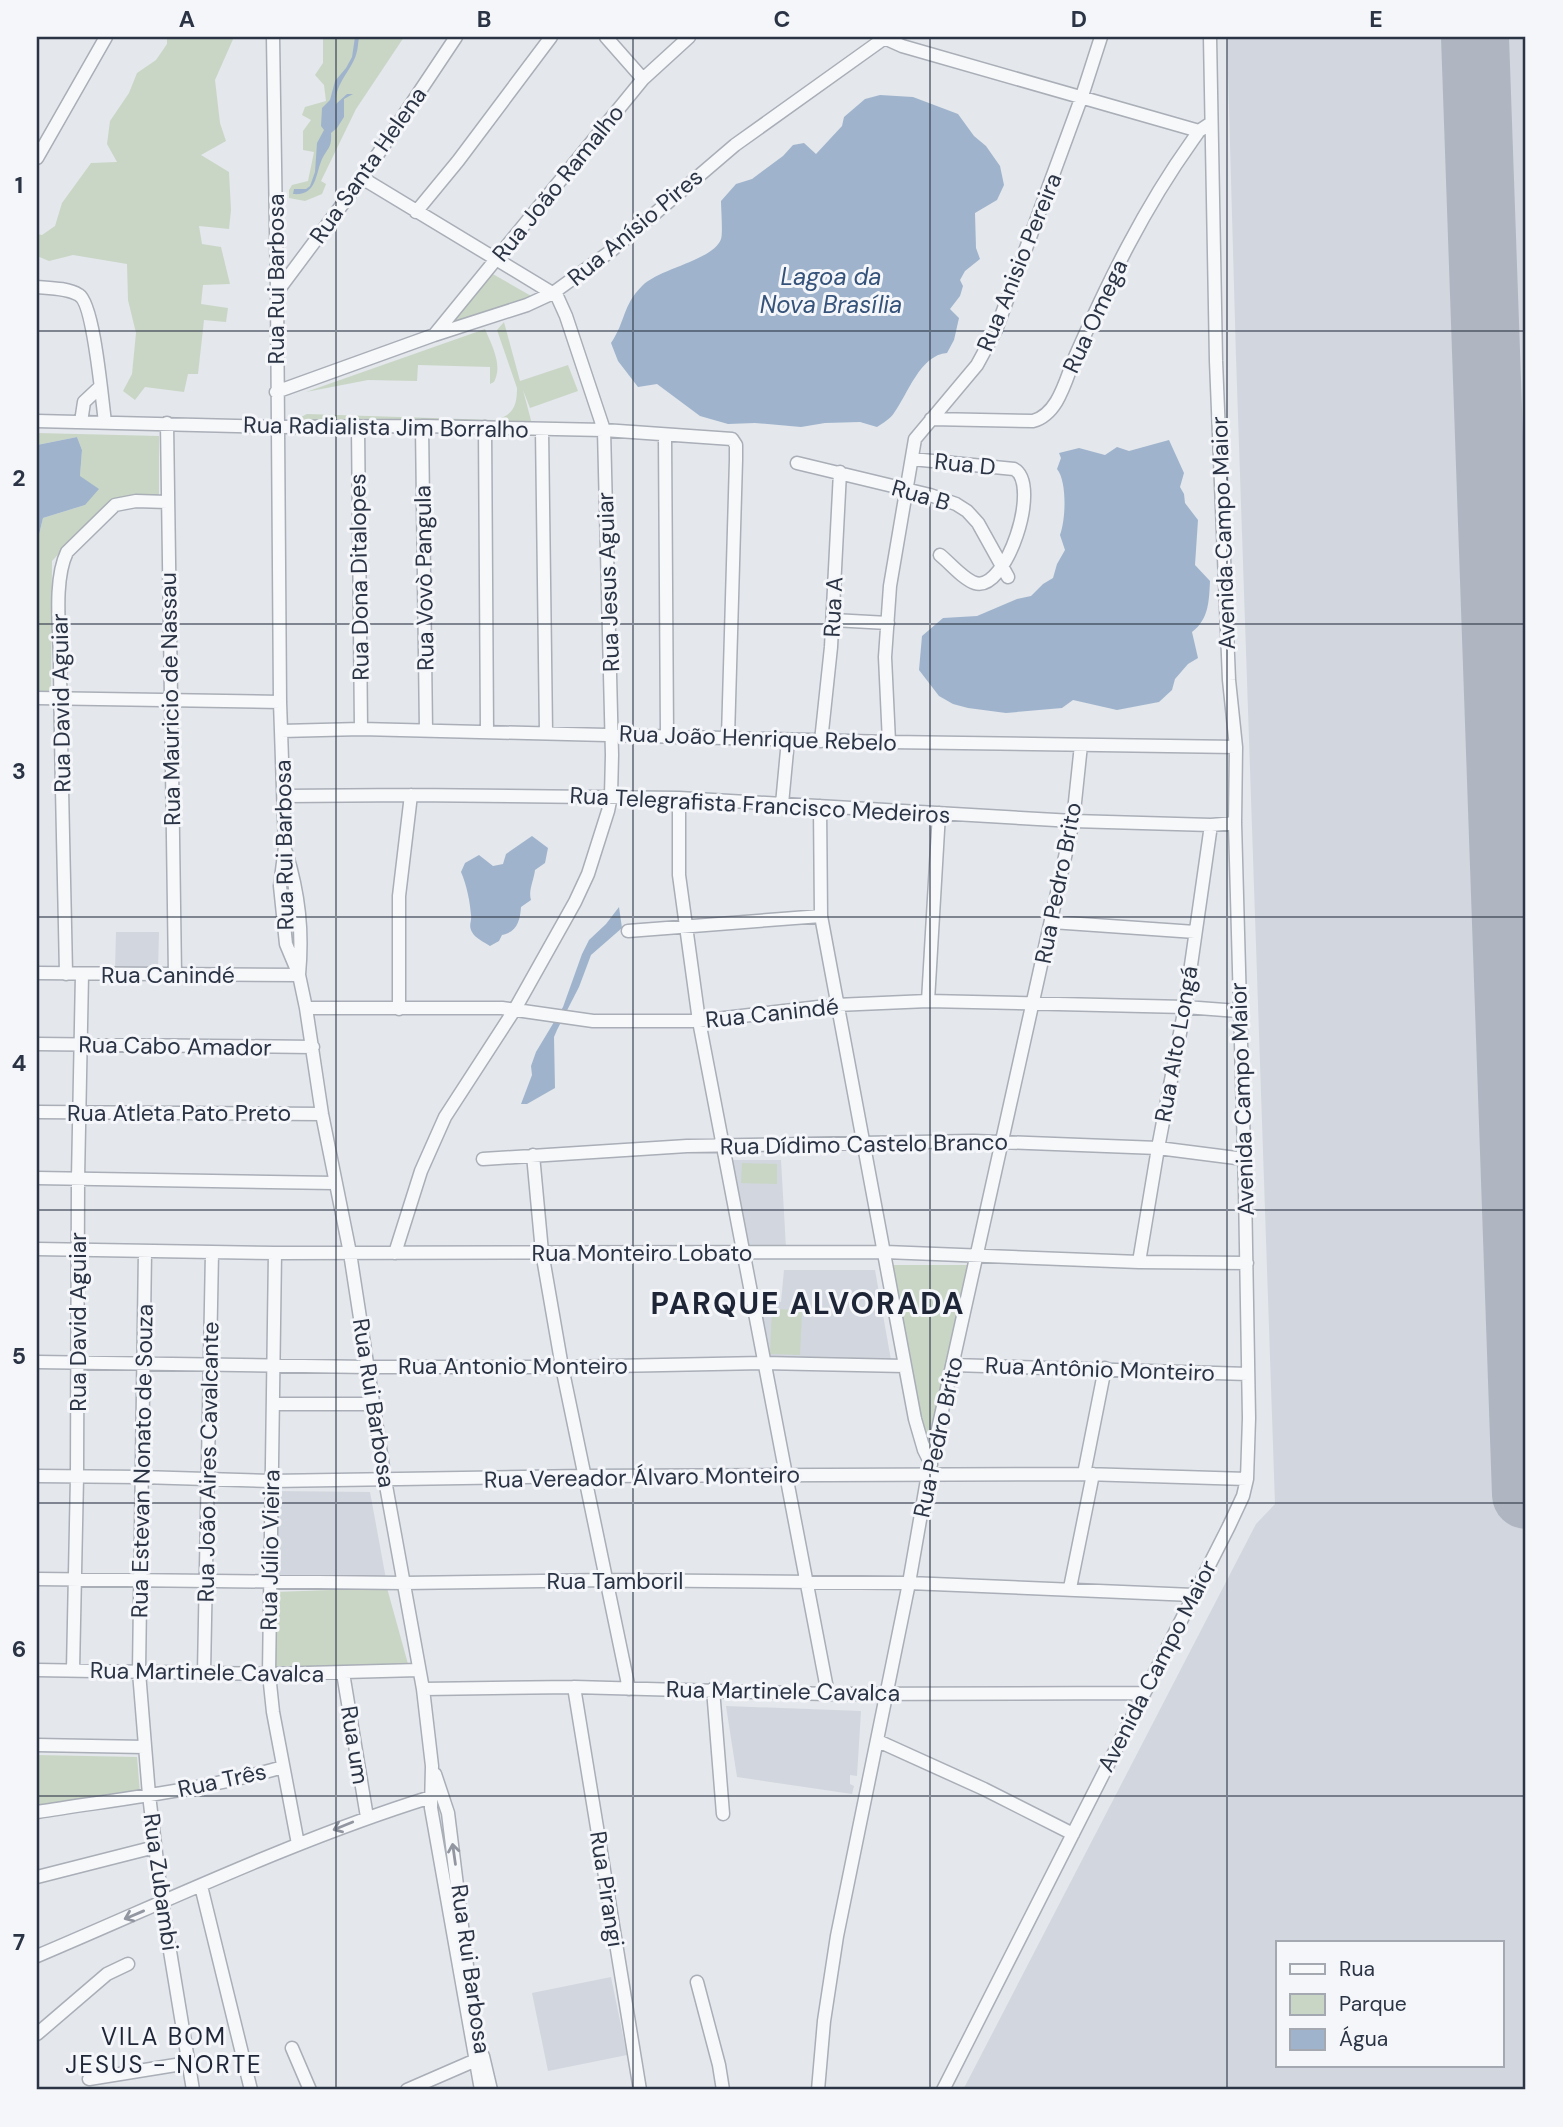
<svg xmlns="http://www.w3.org/2000/svg" width="1563" height="2127" font-family="'DM Sans',sans-serif">
<rect width="100%" height="100%" fill="#e4e7ec"/>
<path fill="#d2d6de" fill-rule="evenodd" d="M1227 37H1526V2090H963L1256 1524 1275 1504 1236 357ZM1502 1943V2066H1278V1943Z
M116 932H159L158 970H115Z
M732 1160H781L786 1248 750 1249Z
M784 1270H875L891 1360 768 1359 761 1302H781Z
M274 1491 370 1492 386 1579 275 1578Z
M726 1706 861 1711 857 1776 850 1775V1784L854 1786 852 1794 737 1777Z
M611 1977 627 2055 548 2071 532 1993Z"/>
<path fill="#c9d6c5" d="M167 37H234L215 80 220 123 226 141 201 155 229 172 231 210 229 229 199 226 202 244 221 247 230 284 203 285 201 304 228 308 226 322 204 320 198 374H188L184 392 145 387 135 400 123 391 132 374 136 333 128 300 127 264 73 255 49 261 37 256V234L42 235 55 226 62 203 91 163 117 162 107 144 110 121 129 93 137 73 156 60 167 44Z
M323 37H404L356 109 321 181 326 184 322 194 305 201 289 198V190L292 185 308 181 314 152 303 150V131L311 120 302 115 305 107 326 101 324 85 315 75 323 63Z
M491 273 533 297 454 325 451 323Z
M504 322 520 381 568 365 578 391 530 408 523 390 533 428 293 421 307 414 494 420C513 416 517 406 517 388L497 330Z
M485 329C492 346 503 365 494 382L490 384V367L418 365 417 381 368 380 306 392Z
M37 433 159 436V498L118 497 98 512 52 561 51 695H37V543L43 518 85 505 80 476 82 450 77 437 37 445Z
M742 1163 777 1164V1184L741 1183Z
M890 1265H967L928 1451Z
M772 1309 802 1310 800 1355 770 1354Z
M387 1588 408 1664 273 1667 275 1592Z
M37 1755 137 1757 140 1793 37 1809Z"/>
<path fill="#9fb4cc" d="M355 37H359C358 43 358 49 356 55 351 71 334 85 336 104L347 94H353L344 99V117L337 128 331 133C332 148 328 147 322 159 315 175 317 196 293 194L294 189H306L310 186 315 172 317 143 324 130 321 126 322 108 330 100 335 81 346 68 352 57Z
M880 95 913 97 958 114 974 136 986 146 1000 166 1004 185 997 200 975 213 976 248 980 259 965 271 960 280 963 286 960 296 950 309 959 318 954 340 947 353C920 355 908 394 894 413 890 419 883 423 877 427L860 422 825 423 801 427 755 423 728 424 700 416 657 384 638 387 618 361 611 343C626 321 622 306 642 286 660 268 714 260 721 239 723 234 721 208 721 201L736 184 752 179 783 156 793 145 804 143 816 154 842 126 844 117 865 99Z
M77 437 82 450 80 476 99 489 85 505 43 518 37 543V445Z
M1169 440 1184 473 1180 487 1184 494 1185 503 1198 520 1195 565 1210 581C1209 601 1209 619 1192 632L1198 658 1188 664 1175 679 1172 690 1159 702 1117 710 1073 700 1062 708 1006 713 968 708 953 704 939 696 919 670 922 636 943 618 977 616 1017 599 1031 596 1043 584 1053 578 1057 564 1065 550 1060 535C1066 519 1067 481 1057 469L1061 458 1059 453 1079 448 1105 455 1117 447 1129 451Z
M532 836 548 848 545 863 535 870C534 880 528 891 531 900L521 907C520 921 517 932 502 935L499 941 490 946C484 942 475 938 472 932 468 925 472 922 471 915 470 902 467 886 461 872L465 863 479 855 493 866 503 864 506 854Z
M619 907 622 928 591 955 579 987 557 1030 554 1037 555 1088 527 1104H521L532 1075 531 1066 536 1052 563 1007 582 954 589 940 606 924Z"/>
<g fill="none" stroke-linecap="round" stroke-linejoin="round">
<path stroke="#b0b6c1" stroke-width="68" d="M1475 37 1526 1495"/>
<defs>
<path id="minor" d="M273 37 277 292 280 702 285 847 280 886 286 944 299 975 306 1008 322 1114 350 1253 385 1480 423 1689 432 1766 431 1808 481 2090
M606 37 643 79
M882 37 902 46 1199 131
M37 158 106 37
M362 178 557 296 566 316 604 430 612 755 611 796 608 811 588 874 575 902 515 1009 445 1117 421 1171 395 1253
M416 212 458 161 551 37
M37 287C50 288 68 288 79 295 94 304 102 401 105 422
M277 292 362 178 456 37
M435 334 643 79 689 37
M276 392 434 335 527 305 553 293 611 251 735 145 886 37
M931 419 1033 421C1059 414 1066 378 1075 357 1108 282 1144 208 1192 141L1199 131 1211 123
M37 421 277 427 422 426 604 430 732 439 736 445V460L728 737
M81 422 84 402 100 387
M167 423 175 975
M358 426 361 729
M422 426 426 731
M485 427 487 732
M542 429 546 733
M665 436 667 736
M912 459 1014 469C1042 484 1006 593 975 583 963 579 950 563 940 555
M797 463 930 495 956 504 967 511 978 523 1008 577
M833 620 888 623
M37 698 280 702
M281 731 361 729 889 742 1236 747
M821 741 831 647 840 472
M889 742 885 657 890 586 915 439 977 365 996 330 1082 96 1101 37
M284 796 411 795 679 798 1073 821 1211 825 1235 823
M679 798V875L699 1021 828 1694
M782 804 788 740
M820 806 821 916 915 1419 924 1450 931 1464
M1052 922 1195 932
M628 931 821 916
M37 973 299 975C303 931 299 894 286 852
M66 974C64 871 61 767 60 664 60 631 53 581 67 552L115 505 136 501 167 502
M928 1001 939 813
M306 1008H502L593 1021H699L836 1005 928 1001 1185 1007 1238 1011
M399 1009V896L411 795
M37 1044 313 1047
M37 1112 322 1114
M533 1155 542 1252 562 1367 629 1689
M483 1159 687 1146 974 1141 1158 1148 1244 1159
M37 1178 334 1183
M37 1249 275 1253 885 1252 1139 1262 1247 1263
M145 1251 139 1672 149 1795 162 1903 193 2090
M275 1253 269 1674 273 1712 298 1844
M1139 1262 1158 1148 1185 1007 1211 825
M37 1362 368 1367H562L763 1363 905 1366
M953 1365 1248 1374
M273 1404H374
M1084 1474 1105 1368
M37 1476 141 1477 271 1481 583 1476 1084 1474 1247 1479
M37 1579 404 1583 608 1580 909 1583 1193 1595
M1070 1588 1093 1474
M37 1670 269 1674 419 1670
M73 1670 77 1477 78 1179 82 974
M204 1673 212 1252
M343 1673 367 1817
M574 1687 640 2090
M423 1689 574 1687 828 1694 1142 1693
M713 1689 723 1814
M878 1741 984 1789 1073 1834
M37 1745 145 1747
M435 1774 448 1813 467 1966
M37 1812C119 1799 204 1790 283 1767
M37 1877 155 1847
M201 1886 251 2090
M37 1956C167 1901 296 1839 431 1797
M697 1982 719 2065 723 2090
M37 2034 107 1974 128 1964
M292 2048 310 2090
M483 2056 491 2090
M89 2079 188 2063
M407 2090 476 2060
M818 2090 824 2021 837 1936 909 1583 928 1474 1073 821 1081 745
M943 2090 1229 1526 1243 1496 1247 1479 1249 1418 1245 1189 1235 823 1236 747 1229 680 1216 361 1210 37"/>
</defs>
<use href="#minor" stroke="#a9aeb7" stroke-width="15"/>
<use href="#minor" stroke="#f7f8fa" stroke-width="12"/>
</g>
<defs><path id="oneway-shaft" d="M-6 0H5M1.5-3L5.5 0L1.5 3" fill="none" stroke-width="1.6" stroke-linecap="round" stroke-linejoin="round" transform="scale(1.75)"/></defs>
<g stroke="#9196a0">
<use href="#oneway-shaft" transform="translate(343 1826) rotate(158)"/>
<use href="#oneway-shaft" transform="translate(454 1854) rotate(-98)"/>
<use href="#oneway-shaft" transform="translate(134 1915) rotate(157)"/>
</g>
<path fill="none" stroke="#2b3445" stroke-width="2" stroke-opacity="0.55" d="M336 37V2090M633 37V2090M930 37V2090M1227 37V2090M37 331H1526M37 624H1526M37 917H1526M37 1210H1526M37 1503H1526M37 1796H1526"/>
<g text-anchor="middle" stroke-width="6" stroke-linejoin="round" paint-order="stroke">
<g font-size="23" fill="#2b3445" stroke="#f4f6f9">
<text transform="translate(368 165) rotate(-55)" y="8">Rua Santa Helena</text>
<text transform="translate(558 183) rotate(-51)" y="8">Rua João Ramalho</text>
<text transform="translate(635 227) rotate(-40)" y="8">Rua Anísio Pires</text>
<text transform="translate(1019 262) rotate(-68)" y="8">Rua Anisio Pereira</text>
<text transform="translate(276 279) rotate(-90)" y="8">Rua Rui Barbosa</text>
<text transform="translate(1095 316) rotate(-65)" y="8">Rua Omega</text>
<text transform="translate(386 427) rotate(1)" y="8">Rua Radialista Jim Borralho</text>
<text transform="translate(965 464) rotate(6)" y="8">Rua D</text>
<text transform="translate(921 495) rotate(16)" y="8">Rua B</text>
<text transform="translate(1223 533) rotate(-92)" y="8">Avenida Campo Maior</text>
<text transform="translate(359 577) rotate(-91)" y="8">Rua Dona Ditalopes</text>
<text transform="translate(424 578) rotate(-91)" y="8">Rua Vovò Pangula</text>
<text transform="translate(608 582) rotate(-92)" y="8">Rua Jesus Aguiar</text>
<text transform="translate(833 607) rotate(-87)" y="8">Rua A</text>
<text transform="translate(170 699) rotate(-91)" y="8">Rua Mauricio de Nassau</text>
<text transform="translate(61 703) rotate(-91)" y="8">Rua David Aguiar</text>
<text transform="translate(758 738) rotate(2)" y="8">Rua João Henrique Rebelo</text>
<text transform="translate(760 805) rotate(3)" y="8">Rua Telegrafista Francisco Medeiros</text>
<text transform="translate(284 845) rotate(-91)" y="8">Rua Rui Barbosa</text>
<text transform="translate(1058 883) rotate(-79)" y="8">Rua Pedro Brito</text>
<text x="168" y="983">Rua Canindé</text>
<text transform="translate(772 1013) rotate(-6)" y="8">Rua Canindé</text>
<text transform="translate(1176 1044) rotate(-80)" y="8">Rua Alto Longá</text>
<text transform="translate(175 1046) rotate(1)" y="8">Rua Cabo Amador</text>
<text transform="translate(1242 1099) rotate(-92)" y="8">Avenida Campo Maior</text>
<text x="179" y="1121">Rua Atleta Pato Preto</text>
<text transform="translate(864 1144) rotate(-1)" y="8">Rua Dídimo Castelo Branco</text>
<text x="642" y="1261">Rua Monteiro Lobato</text>
<text transform="translate(78 1322) rotate(-90)" y="8">Rua David Aguiar</text>
<text x="513" y="1374">Rua Antonio Monteiro</text>
<text transform="translate(1100 1369) rotate(2)" y="8">Rua Antônio Monteiro</text>
<text transform="translate(374 1403) rotate(81)" y="8">Rua Rui Barbosa</text>
<text transform="translate(938 1437) rotate(-78)" y="8">Rua Pedro Brito</text>
<text transform="translate(142 1461) rotate(-89)" y="8">Rua Estevan Nonato de Souza</text>
<text transform="translate(208 1462) rotate(-89)" y="8">Rua João Aires Cavalcante</text>
<text transform="translate(642 1477) rotate(-1)" y="8">Rua Vereador Álvaro Monteiro</text>
<text transform="translate(270 1550) rotate(-89)" y="8">Rua Júlio Vieira</text>
<text x="615" y="1589">Rua Tamboril</text>
<text transform="translate(1157 1666) rotate(-63)" y="8">Avenida Campo Maior</text>
<text transform="translate(207 1672) rotate(1)" y="8">Rua Martinele Cavalca</text>
<text transform="translate(783 1691) rotate(1)" y="8">Rua Martinele Cavalca</text>
<text transform="translate(355 1745) rotate(81)" y="8">Rua um</text>
<text transform="translate(222 1780) rotate(-12)" y="8">Rua Três</text>
<text transform="translate(161 1882) rotate(82)" y="8">Rua Zubambi</text>
<text transform="translate(607 1889) rotate(81)" y="8">Rua Pirangi</text>
<text transform="translate(471 1969) rotate(82)" y="8">Rua Rui Barbosa</text>
</g>
<g font-size="24" font-style="italic" fill="#34527a" stroke="#f4f6f9">
<text x="831" y="285">Lagoa da<tspan x="831" dy="28">Nova Brasília</tspan></text>
</g>
<g font-size="24" letter-spacing="2" fill="#1d2536" stroke="#f4f6f9">
<text x="164" y="2045">VILA BOM<tspan x="164" dy="28">JESUS - NORTE</tspan></text>
</g>
<g font-size="30" font-weight="bold" letter-spacing="2" fill="#1d2536" stroke="#f4f6f9">
<text x="808" y="1314">PARQUE ALVORADA</text>
</g>
</g>
<rect width="1563" height="2127" fill="none" stroke="#f4f6f9" stroke-width="77"/>
<rect x="1276" y="1941" width="228" height="126" fill="#f4f6f9" stroke="#a4a8b1" stroke-width="2"/>
<rect x="1290" y="1964" width="35" height="10" fill="#f7f8fa" stroke="#a4a8b1" stroke-width="2"/>
<text x="1339" y="1976" font-size="21" fill="#2b3445">Rua</text>
<rect x="1290" y="1994" width="35" height="21" fill="#c9d6c5" stroke="#a4a8b1" stroke-width="2"/>
<text x="1339" y="2011" font-size="21" fill="#2b3445">Parque</text>
<rect x="1290" y="2029" width="35" height="21" fill="#9fb4cc" stroke="#a4a8b1" stroke-width="2"/>
<text x="1339" y="2046" font-size="21" fill="#2b3445">Água</text>
<rect x="38" y="38" width="1486" height="2050" fill="none" stroke="#2b3445" stroke-width="2.5"/>
<g font-size="23" text-anchor="middle" font-weight="bold" fill="#2b3445">
<text x="187" y="27">A</text>
<text x="484" y="27">B</text>
<text x="782" y="27">C</text>
<text x="1079" y="27">D</text>
<text x="1376" y="27">E</text>
<text x="19" y="193">1</text>
<text x="19" y="486">2</text>
<text x="19" y="779">3</text>
<text x="19" y="1071">4</text>
<text x="19" y="1364">5</text>
<text x="19" y="1657">6</text>
<text x="19" y="1950">7</text>
</g>
</svg>
